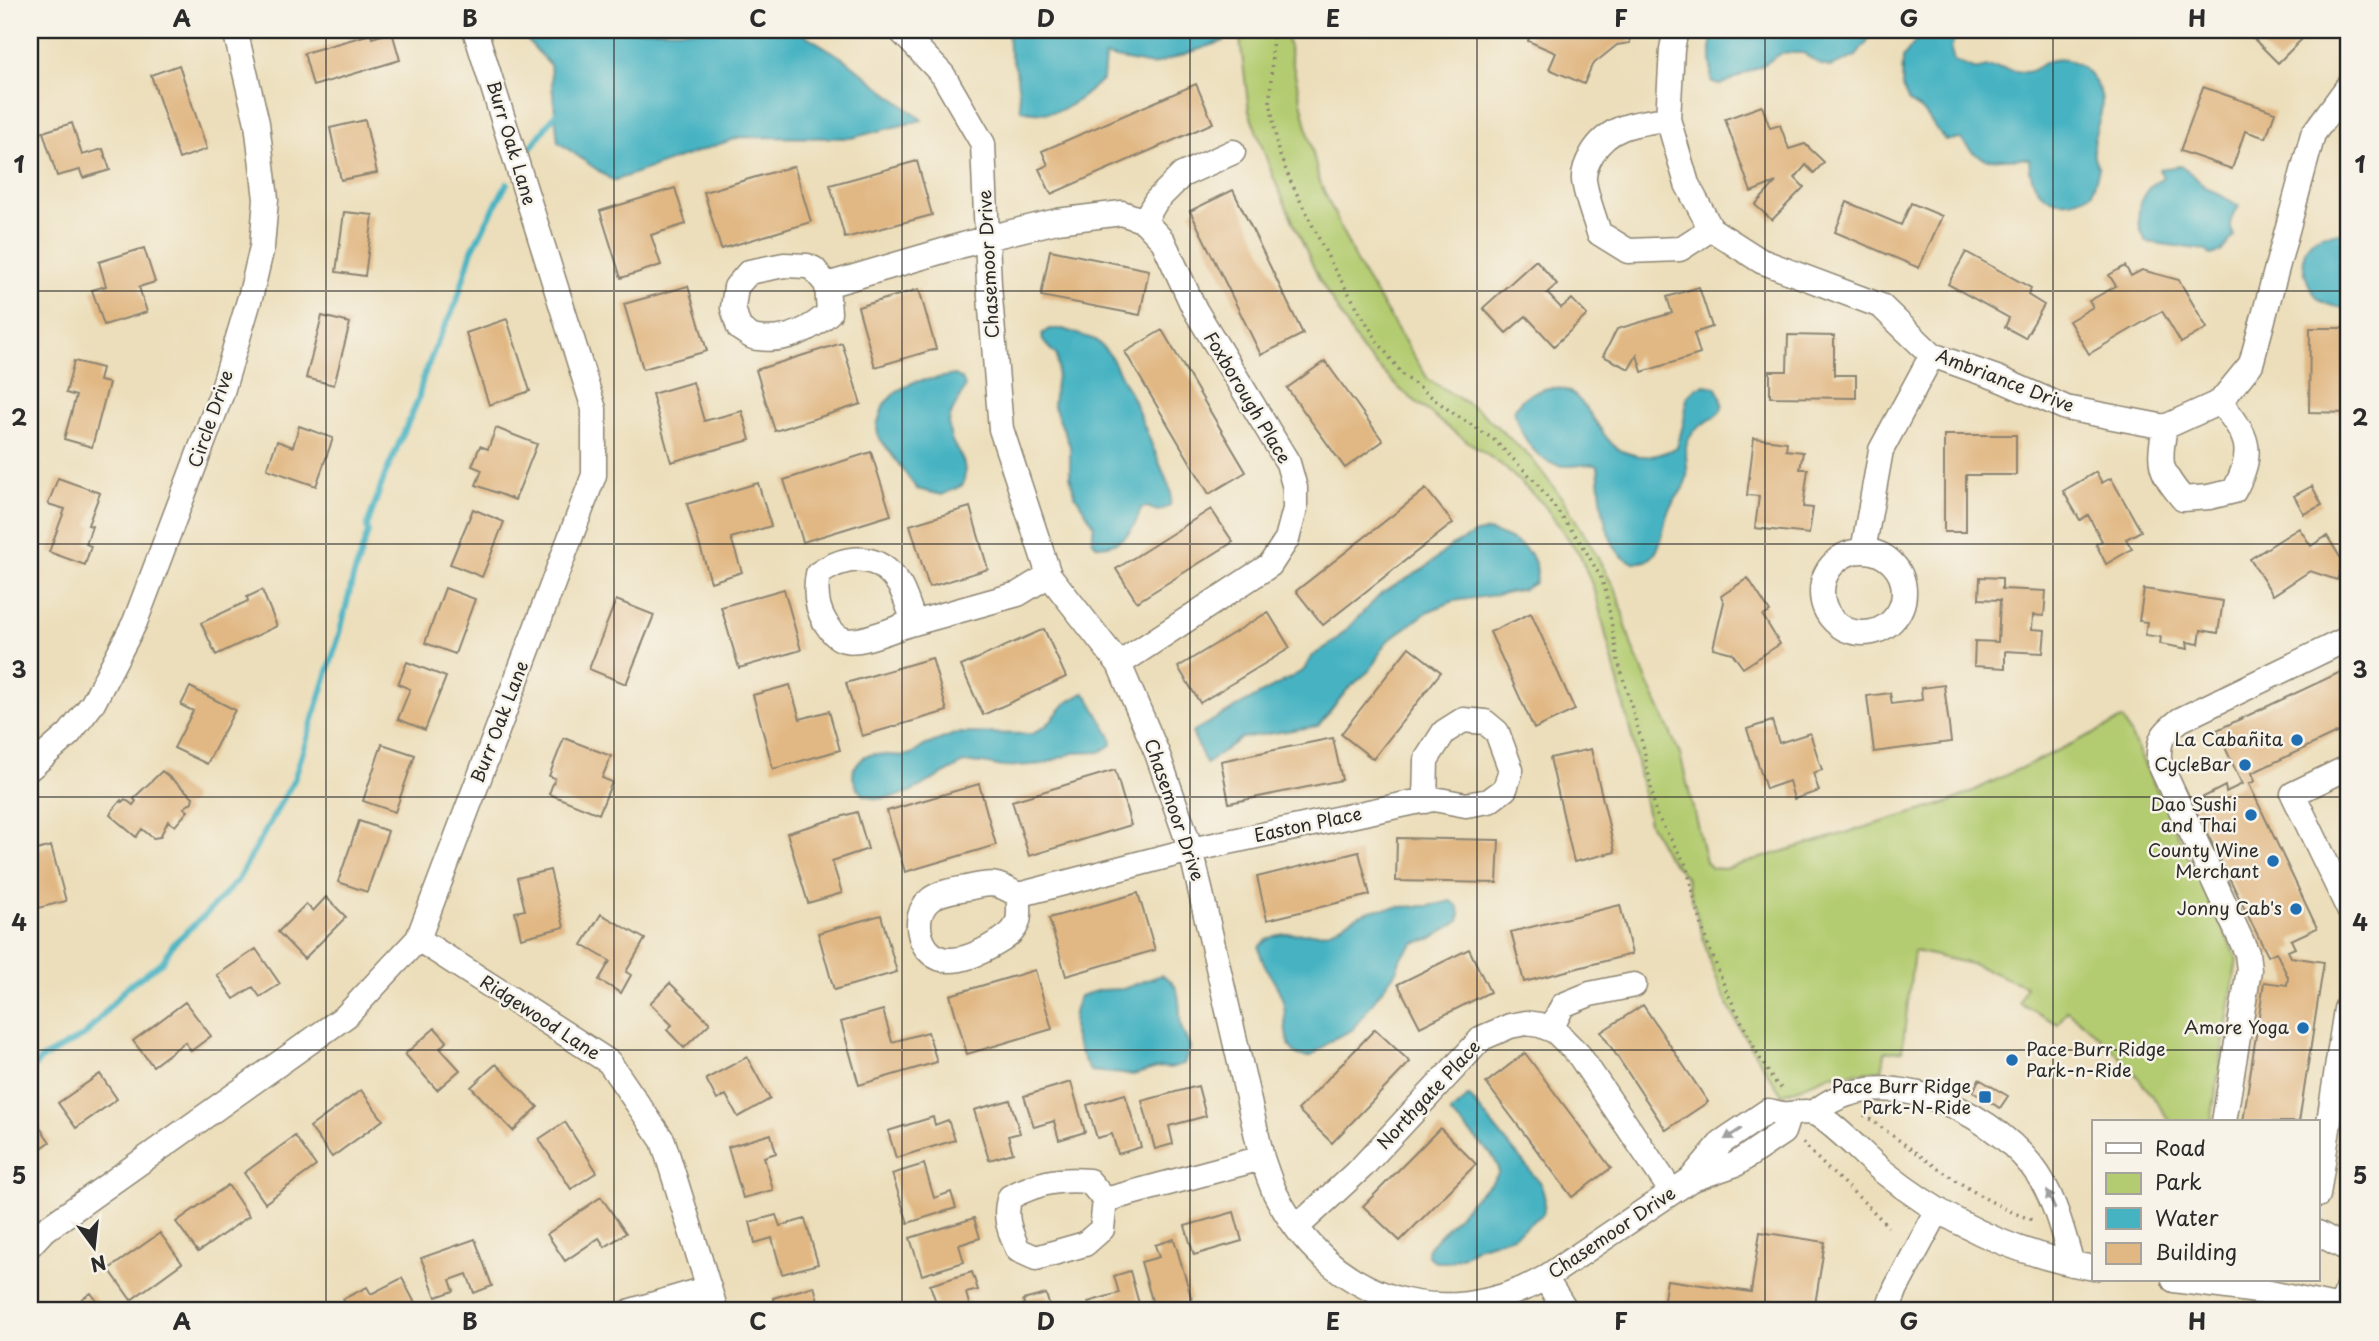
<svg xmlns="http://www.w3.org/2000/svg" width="2379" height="1341" font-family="'Playpen Sans',sans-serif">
<rect width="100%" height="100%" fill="#f7f3e8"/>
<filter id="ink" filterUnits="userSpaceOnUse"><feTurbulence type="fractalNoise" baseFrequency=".0143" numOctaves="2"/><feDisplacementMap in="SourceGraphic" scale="14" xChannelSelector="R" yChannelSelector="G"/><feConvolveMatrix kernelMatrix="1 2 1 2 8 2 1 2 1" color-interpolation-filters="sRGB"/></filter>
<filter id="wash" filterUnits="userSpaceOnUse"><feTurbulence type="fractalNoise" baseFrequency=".00686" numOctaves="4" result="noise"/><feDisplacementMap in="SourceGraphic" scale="28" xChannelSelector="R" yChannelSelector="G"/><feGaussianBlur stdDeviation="1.57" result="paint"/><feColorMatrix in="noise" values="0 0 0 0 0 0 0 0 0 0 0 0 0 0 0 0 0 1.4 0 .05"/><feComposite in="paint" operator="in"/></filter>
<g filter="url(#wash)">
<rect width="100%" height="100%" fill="#ecdeba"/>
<path fill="#b4cc71" stroke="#707c4e" stroke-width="2" d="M1239 30H1285L1319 180 1357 264 1428 379 1481 412 1531 458 1562 498 1591 545 1617 593 1632 647 1680 754 1706 862 1712 868 1724 869 1950 802 2123 719 2237 959 2211 1122H2170C2143 1079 2109 1041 2067 1011L2058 1024 2019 1003 2026 986 1975 965 1914 951 1902 1051 1885 1052 1882 1070 1830 1075 1782 1095 1743 1035 1724 997 1709 959 1686 877 1666 855 1649 823 1632 738 1595 592 1580 555 1543 504 1503 466 1450 429 1401 390 1363 352 1319 279 1274 179 1249 111Z"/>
<path fill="#46b3c2" stroke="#386f76" stroke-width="2" d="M518 30H797L846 60 922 120 851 138 740 137 613 181 558 142 550 65Z
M1008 30H1221L1224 41 1152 65 1105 56 1103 79C1075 103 1061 120 1021 110L1016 70 1009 50Z
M1711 30H1870L1868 41 1856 56 1841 63 1830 67 1821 65 1803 53H1782L1763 65 1720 85 1711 81Z
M1934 31 1954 39 1951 50 1954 61C1960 63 1967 67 1974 69 1979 70 1984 67 1989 67 2002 66 2014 73 2026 72 2034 71 2039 66 2046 62 2059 56 2075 60 2085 70 2126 110 2077 132 2099 168L2092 193C2058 212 2030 197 2029 159 1998 155 1984 171 1961 139L1945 140 1923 111 1909 102 1902 87 1903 58 1920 35Z
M2180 166 2193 175 2205 187 2240 206C2230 217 2228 223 2234 236L2221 252 2211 255 2205 250 2147 242C2136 227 2135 203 2149 188 2152 184 2159 181 2163 178L2159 169Z
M2349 233V309C2339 307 2325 306 2318 298 2305 285 2297 255 2311 241 2320 232 2338 233 2349 233Z
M1049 329H1063L1096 340 1110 355 1133 399 1171 491 1170 506 1158 511 1147 507 1141 508C1135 531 1121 546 1097 546L1092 540 1094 525 1075 495 1070 476V446L1053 404 1058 368 1057 356 1043 341 1042 334Z
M955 375 962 379 965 386C961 401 948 411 949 427 950 453 971 453 963 485L942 495 917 489 878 436 877 425 884 404 897 391 914 382Z
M1705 385 1716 387C1736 419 1704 416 1691 435 1681 449 1689 462 1687 476 1685 490 1675 498 1669 509 1661 526 1664 566 1634 562 1603 558 1600 489 1598 466 1586 462 1577 467 1565 466 1537 465 1520 435 1514 411 1520 400 1525 395 1538 391 1584 373 1594 436 1620 450 1641 460 1658 457 1677 447L1684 421 1687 397 1696 388Z
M1488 531C1512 537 1545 554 1535 583L1524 589 1495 595 1454 601 1429 611 1386 642 1371 669 1347 690 1318 726 1241 738 1206 764 1192 732 1304 670 1311 657 1335 641 1382 593 1425 568 1451 546 1476 533Z
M1084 693 1089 698 1111 737 1112 744 1100 752 1073 753 1043 764 1003 767 983 763H964L910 792 894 797 876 799 864 795 857 788 853 777 854 768 865 756 874 754 904 756 914 753 924 746 957 733 1032 734 1047 725 1065 704Z
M1451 901C1460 906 1461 911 1459 921L1430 939 1414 943 1401 957 1396 971 1352 1030 1333 1039 1310 1057C1302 1057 1295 1055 1291 1048 1282 1034 1288 1013 1282 998 1276 979 1261 968 1259 947 1274 927 1304 936 1326 932 1342 928 1354 915 1370 911 1389 906 1405 907 1424 906 1433 906 1442 903 1451 901Z
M1161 975C1184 982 1178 1008 1181 1026 1183 1034 1188 1040 1190 1048L1184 1064 1170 1068 1161 1067 1133 1075 1090 1071C1076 1046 1065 1025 1080 996L1099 990 1123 989Z
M1469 1096 1540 1183C1545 1194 1546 1202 1543 1214L1513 1236 1477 1247 1463 1256 1448 1262H1435L1428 1256 1427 1249 1475 1197 1492 1182 1498 1174V1166L1492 1155 1450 1113Z"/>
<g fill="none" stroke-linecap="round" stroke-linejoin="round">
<path stroke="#46b3c2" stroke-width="6" d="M529 150 557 112 562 110
M30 1071 41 1059 85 1035 127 987 163 961 173 944 207 913 237 881 294 780 339 636 353 578 368 532 367 526 385 475 418 400 423 378 439 338 456 304 472 250 507 183"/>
</g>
<g id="blocks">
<path fill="#e1b884" d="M1532 30H1628L1630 43 1617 45 1592 65 1584 84 1549 69 1556 53 1528 41Z
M2250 30H2311L2278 63 2248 33Z
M392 32 400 60 313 86 304 53 371 34 372 38Z
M179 65 207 149 179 159 151 75Z
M1196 84 1213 123 1051 194 1039 169 1048 165 1042 151Z
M2203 87 2275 112 2266 138 2245 131 2232 169 2180 151Z
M1762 106 1770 128 1780 125 1789 149 1805 144 1824 162 1814 173 1806 165 1795 178 1804 187 1772 220 1755 205 1776 182 1751 192 1725 119Z
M365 120 377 173 341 180 330 128Z
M72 123 82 155 103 149 110 170 83 178 80 170 57 176 43 132Z
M917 161 932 215 845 238 830 185Z
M794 166 811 222 721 249 704 192Z
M675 188 686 224 651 235 661 265 621 278 600 211Z
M1233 190 1303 334 1261 355 1190 211Z
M1847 202 1901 225 1911 203 1942 216 1919 268 1835 232Z
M344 212 373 215 365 276 336 272Z
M144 248 155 282 139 287 147 312 104 325 92 290 106 286 99 262Z
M1050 250 1149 270 1140 315 1041 296Z
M1966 252 2031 288 2028 295 2044 305 2025 338 2005 327 2009 318 1948 284Z
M1536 260 1557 284 1547 293 1561 308 1572 299 1587 315 1554 346 1526 316 1506 333 1483 308Z
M2125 266 2131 276 2142 270 2179 280 2207 328 2181 343 2162 311 2089 354 2069 321 2093 307 2089 301 2116 286 2109 275Z
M688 286 707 351 643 369 624 304Z
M1699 287 1712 327 1694 333 1700 354 1642 372 1637 355 1629 369 1603 356 1617 329 1672 313 1667 297Z
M919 289 936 349 875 367 858 307Z
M322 316 350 323 334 385 306 378Z
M507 319 530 391 489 405 466 333Z
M2310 328H2349V413L2309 412Z
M1162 330 1246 472 1209 494 1125 352Z
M1788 335 1834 336V375H1856V398L1770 397V371H1787Z
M842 343 861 404 775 431 756 370Z
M74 361 102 368 99 381 109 383 92 447 64 439 76 396 66 393Z
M1325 361 1383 441 1345 468 1287 388Z
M693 382 704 421 742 411 750 440 671 462 652 394Z
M299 426 333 438 316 486 267 469 277 441 293 447Z
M496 428 537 444 515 500 476 485 482 470 472 466 480 446 488 449Z
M1944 435H2016V475H1966V532H1944Z
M1754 438 1787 442 1786 450 1803 452 1800 469H1808L1803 507 1813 508 1809 534 1755 528 1759 496 1747 495Z
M871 452 891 515 803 542 784 480Z
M2096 472 2102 483 2111 478 2141 531 2126 539 2132 549 2106 564 2096 544 2102 541 2088 515 2080 520 2063 491Z
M58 478 100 493 88 525 92 526 86 544 91 546 85 565 49 552 65 509 48 504Z
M758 483 771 526 731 538 742 572 711 582 687 504Z
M2312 486 2322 505 2304 514 2294 496Z
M1426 489 1453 523 1323 625 1296 591Z
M970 507 988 569 929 587 910 525Z
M473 509 504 522 482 577 450 564Z
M1211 509 1233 542 1137 602 1116 569Z
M2299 528 2311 546 2327 536 2343 562 2337 580 2310 571 2273 595 2250 559Z
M1980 577 2002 578V589L2046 591 2044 616 2033 615 2032 629 2045 630 2043 653 2005 651V668L1974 666 1975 641 1998 642 2000 600 1979 599Z
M1748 578 1770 612 1763 616 1780 644 1743 668 1732 653 1713 648 1724 602 1721 596Z
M445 588 475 599 455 654 425 643Z
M784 589 801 650 739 668 721 607Z
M2144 589 2223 601 2218 633 2201 630 2199 644 2187 642 2188 649 2160 644 2161 637 2145 635 2147 622 2139 621Z
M262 590 277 626 216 655 201 623 248 601 247 597Z
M616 600 654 615 626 684 589 669Z
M1268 612 1290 648 1200 703 1178 667Z
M1531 613 1575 710 1534 729 1490 632Z
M1044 629 1066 677 983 715 961 666Z
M1409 647 1441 672 1373 759 1341 734Z
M932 658 947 711 862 736 846 683Z
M407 662 446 677 425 730 398 719 410 689 398 684Z
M2349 668V727L2252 773 2255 781 2249 784 2317 928 2291 940 2295 948 2288 951 2291 957 2324 962 2299 1122H2243L2264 982 2287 985 2288 977 2276 952 2268 956 2192 803 2225 786 2226 792 2242 784 2217 730Z
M790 685 800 719 829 711 840 750 773 769 753 695Z
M1944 685 1951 742 1874 752 1867 696 1890 693 1892 704 1922 700 1921 688Z
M190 687 235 710 207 764 174 748 193 711 181 705Z
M1772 721 1779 743 1810 733 1822 770 1813 773 1819 791 1794 799 1789 781 1766 789 1747 729Z
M564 738 611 756 602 778 612 782 599 814 549 794 555 778 549 776Z
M1333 738 1342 780 1229 803 1221 761Z
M382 744 415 755 395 812 363 801Z
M1591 749 1615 852 1574 862 1550 758Z
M1115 770 1131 825 1029 856 1012 801Z
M162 771 193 797 192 802 184 808 188 811 175 826 168 821 160 837 153 838 142 829 136 837 110 815 112 811 121 800 122 802 125 799 133 805 136 801 134 799 136 796Z
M979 784 996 845 905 872 887 811Z
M857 812 868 849 832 861 842 893 808 903 787 833Z
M359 821 388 831 367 892 338 882Z
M1397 838 1499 840 1497 883 1396 881Z
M51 846 66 901 30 910V852Z
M1359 852 1370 895 1267 920 1257 877Z
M550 870 564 927 521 938 515 912 525 910 517 878Z
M1138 893 1155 950 1066 976 1049 918Z
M326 897 346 917 304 959 278 932 306 904 313 911Z
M1620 905 1632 954 1524 982 1511 932Z
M601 914 645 939 626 972 631 975 621 993 599 980 610 961 582 945Z
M881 915 897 972 834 990 818 933Z
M256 949 280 984 260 997 253 987 234 999 217 975Z
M1469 949 1490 992 1420 1027 1398 984Z
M1035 970 1052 1029 967 1054 950 995Z
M670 983 710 1023 684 1048 667 1030 672 1025 650 1003Z
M185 1002 211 1036 191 1051 185 1042 153 1066 133 1041Z
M1643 1005 1708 1102 1666 1130 1601 1032Z
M883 1010 892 1042 928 1032 937 1062 859 1085 841 1022Z
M435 1028 447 1041 440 1048 460 1070 437 1090 405 1054Z
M1375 1029 1410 1062 1332 1143 1298 1110Z
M1525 1053 1611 1168 1572 1197 1486 1083Z
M747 1057 770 1099 738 1117 726 1095 717 1100 706 1079Z
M496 1064 538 1107 513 1131 471 1087Z
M100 1074 117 1099 76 1128 58 1103Z
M1979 1079 2008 1096 2000 1108 1973 1092Z
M1071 1082 1085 1132 1059 1140 1054 1121 1034 1127 1024 1096Z
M1198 1086 1206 1116 1169 1126 1173 1144 1155 1149 1142 1101Z
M361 1090 383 1120 332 1157 310 1127Z
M1125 1094 1141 1147 1118 1154 1112 1134 1097 1138 1087 1105Z
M1010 1100 1020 1133 1008 1136 1013 1153 989 1160 974 1110Z
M31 1115 50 1142 30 1156V1117Z
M933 1117 935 1125 948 1120 955 1140 896 1158 888 1131Z
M565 1122 597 1172 571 1189 539 1139Z
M1440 1128 1476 1164 1400 1241 1363 1206Z
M771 1134 776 1153 764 1157 773 1190 743 1198 728 1147Z
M295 1136 316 1166 265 1203 244 1173Z
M924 1164 934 1198 951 1192 956 1208 908 1223 892 1174Z
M228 1185 249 1216 198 1252 176 1222Z
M601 1197 626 1233 605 1247 599 1238 565 1261 547 1234Z
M1234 1212 1242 1241 1194 1255 1185 1226Z
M776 1215 780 1226 805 1219 818 1264 782 1274 772 1238 755 1243 750 1222Z
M974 1218 980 1238 959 1245 964 1262 922 1275 910 1238Z
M1760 1232 1825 1242 1814 1311H1662L1667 1280 1751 1292Z
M160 1233 182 1263 131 1300 109 1269Z
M475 1239 492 1286 474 1293 467 1274 450 1280 454 1291 436 1297 421 1258Z
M1174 1239 1192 1300 1155 1311 1141 1262 1159 1257 1155 1245Z
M1130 1271 1141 1311H1091L1088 1302 1119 1293 1114 1276Z
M972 1272 978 1290 966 1293 971 1311H939L930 1285Z
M402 1278 418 1309 413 1311H350L343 1299 367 1287 371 1294Z
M814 1286 821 1311H777L773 1298Z
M91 1293 104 1311H64Z
M1046 1294 1051 1311H1026L1023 1300Z"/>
</g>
</g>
<g filter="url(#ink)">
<use href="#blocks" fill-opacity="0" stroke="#8c8472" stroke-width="2"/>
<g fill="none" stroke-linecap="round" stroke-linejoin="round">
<defs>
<path id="minor" d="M900 30 943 75 983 144 989 285 1001 429 1049 575 1119 664 1157 753 1191 850 1262 1158C1266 1170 1270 1182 1275 1193 1329 1299 1441 1336 1545 1278L1690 1180 1736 1164 1783 1132 1789 1114
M1676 30 1672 49 1668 119 1687 184 1711 229 1761 261 1881 306 1932 355 1997 378 2066 408 2165 427 2220 402 2251 364 2313 134 2349 85
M1668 119C1637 123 1609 125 1592 154 1588 161 1583 171 1584 180 1586 197 1594 216 1599 233L1628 251 1680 249 1711 229
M1144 221 1156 201 1182 175 1233 152
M827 285 814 269 807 266 784 265 749 272 736 287 733 308 739 328C745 332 752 338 758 338 785 342 810 330 829 313L827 285 987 238 1057 221 1122 213 1144 221 1163 241 1194 308 1288 463 1295 488V509L1287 539 1270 565 1119 664
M2165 427C2158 464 2159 470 2183 499L2209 497 2234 491C2256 450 2248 436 2220 402
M1863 551 1881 450 1932 355
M1822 592a41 41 0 1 1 82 0a41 41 0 1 1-82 0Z
M914 623C910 611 906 597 900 586 879 552 848 554 818 574 815 590 816 607 825 622 830 629 835 638 845 640 860 644 893 629 909 624L914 623 1018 594 1049 575
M2349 767 2293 794 2349 910
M30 768 69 734 93 703 135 622 221 395 251 294 262 247 266 199 257 123 235 30
M1018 895C1021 920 1020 931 995 944 982 952 966 960 950 960 920 961 908 916 931 899 940 892 955 890 967 888 992 882 996 882 1018 895L1191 850 1411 803 1434 799 1466 805 1489 801 1505 789 1511 770 1497 732 1485 722 1463 720 1444 732 1426 760 1425 801
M418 939 609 1062 663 1141 716 1311
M1551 1029 1563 1005 1590 994 1634 985
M1814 1113C1878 1058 1986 1108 2032 1166 2054 1194 2062 1230 2072 1264
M2224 1122 2249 970 2247 953 2159 762C2158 739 2162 734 2180 720L2349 638
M1691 1179 1722 1142 1768 1111C1775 1112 1783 1115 1790 1114 1799 1113 1806 1110 1816 1114 1835 1124 1866 1158 1885 1173 1946 1222 2017 1255 2094 1268
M2318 1195 2346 1009 2349 1001
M1105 1200 1089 1181C1057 1178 1038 1183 1010 1197 1003 1216 1010 1232 1018 1250L1036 1258 1085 1244 1102 1229 1105 1200 1262 1158
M1297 1227 1362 1167 1482 1038 1510 1026 1526 1023 1540 1025 1555 1031 1579 1055 1672 1192
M2318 1233 2349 1250
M30 1245 42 1232 346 1016 418 939 594 475V409L475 30
M1545 1278 1566 1311
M2174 1280 2265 1292 2349 1310
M2341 1308 2349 1284
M631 1311 709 1288
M1887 1311 1896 1288 1938 1210"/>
</defs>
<use href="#minor" stroke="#8c8472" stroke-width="27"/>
<path stroke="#8c8472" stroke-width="3.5" stroke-dasharray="2 5" stroke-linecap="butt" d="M1273 30 1270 100 1278 151 1291 182 1333 267 1378 342 1403 375 1450 411 1493 439 1535 481 1582 544 1601 578 1606 592 1618 661 1644 749 1656 814 1686 865 1705 937 1726 990 1758 1055 1773 1080 1783 1090
M1864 1115C1914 1150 1978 1203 2036 1221
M1803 1143C1829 1173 1862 1197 1888 1227"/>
<use href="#minor" stroke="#fff" stroke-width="24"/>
</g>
<defs><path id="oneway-solid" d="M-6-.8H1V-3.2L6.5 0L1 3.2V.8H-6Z" transform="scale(1.75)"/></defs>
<g fill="#a0a0a0">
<use href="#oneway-solid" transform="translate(1733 1134) rotate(147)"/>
<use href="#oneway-solid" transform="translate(2051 1200) rotate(-114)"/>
</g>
</g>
<path fill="none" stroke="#2b2b2b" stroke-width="2" stroke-opacity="0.55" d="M326 30V1311M614 30V1311M902 30V1311M1190 30V1311M1477 30V1311M1765 30V1311M2053 30V1311M30 291H2349M30 544H2349M30 797H2349M30 1050H2349"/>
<g fill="#1f6fb2" stroke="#f7f3e8" stroke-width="2.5">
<circle cx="2297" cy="740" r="7"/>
<circle cx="2245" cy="765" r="7"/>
<circle cx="2251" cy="815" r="7"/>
<circle cx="2273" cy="861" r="7"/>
<circle cx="2296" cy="909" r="7"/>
<circle cx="2303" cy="1028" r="7"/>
<circle cx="2012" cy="1060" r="7"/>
<rect x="1978" y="1090" width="14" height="14" rx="3.5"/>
</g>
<g text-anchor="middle" stroke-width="5" stroke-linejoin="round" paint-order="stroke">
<g font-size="18" fill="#2b2b2b" stroke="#f7f3e8">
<text transform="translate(511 143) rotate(73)" y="6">Burr Oak Lane</text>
<text transform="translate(989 264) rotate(-93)" y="6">Chasemoor Drive</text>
<text transform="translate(2005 381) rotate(21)" y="6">Ambriance Drive</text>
<text transform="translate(1247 398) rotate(59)" y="6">Foxborough Place</text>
<text transform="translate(211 419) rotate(-71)" y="6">Circle Drive</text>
<text transform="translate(500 722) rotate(-69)" y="6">Burr Oak Lane</text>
<text transform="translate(1174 810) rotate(71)" y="6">Chasemoor Drive</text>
<text transform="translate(1308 825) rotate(-12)" y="6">Easton Place</text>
<text transform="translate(540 1018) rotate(33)" y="6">Ridgewood Lane</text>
<text transform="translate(1429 1095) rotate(-47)" y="6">Northgate Place</text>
<text transform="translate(1612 1233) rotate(-34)" y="6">Chasemoor Drive</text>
</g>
<g font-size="18" fill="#2b2b2b" stroke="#f7f3e8" text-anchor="end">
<text x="2283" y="746">La Cabañita</text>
<text x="2231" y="771">CycleBar</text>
<text x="2237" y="811">Dao Sushi<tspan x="2237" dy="21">and Thai</tspan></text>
<text x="2259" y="857">County Wine<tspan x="2259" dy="21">Merchant</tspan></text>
<text x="2282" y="915">Jonny Cab's</text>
<text x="2289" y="1034">Amore Yoga</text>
<text x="2026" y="1056" text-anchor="start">Pace Burr Ridge<tspan x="2026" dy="21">Park-n-Ride</tspan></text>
<text x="1971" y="1093">Pace Burr Ridge<tspan x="1971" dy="21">Park-N-Ride</tspan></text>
</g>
</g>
<rect width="2379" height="1341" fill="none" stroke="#f7f3e8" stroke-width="77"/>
<rect x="2092" y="1120" width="228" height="161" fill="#f7f3e8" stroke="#a5a39c" stroke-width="2"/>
<rect x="2106" y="1143" width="35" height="10" fill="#ffffff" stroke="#a5a39c" stroke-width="2"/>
<text x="2155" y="1156" font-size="21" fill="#2b2b2b">Road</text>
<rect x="2106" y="1173" width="35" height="21" fill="#b4cc71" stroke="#a5a39c" stroke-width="2"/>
<text x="2155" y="1190" font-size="21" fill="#2b2b2b">Park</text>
<rect x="2106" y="1208" width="35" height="21" fill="#46b3c2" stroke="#a5a39c" stroke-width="2"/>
<text x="2155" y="1226" font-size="21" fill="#2b2b2b">Water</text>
<rect x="2106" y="1243" width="35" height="21" fill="#e1b884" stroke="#a5a39c" stroke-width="2"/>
<text x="2155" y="1260" font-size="21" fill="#2b2b2b">Building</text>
<g transform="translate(94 1247) rotate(165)" stroke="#f7f3e8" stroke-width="5" paint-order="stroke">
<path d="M0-5L12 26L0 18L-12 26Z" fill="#2b2b2b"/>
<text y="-10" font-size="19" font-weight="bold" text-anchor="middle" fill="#2b2b2b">N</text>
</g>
<rect x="38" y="38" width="2302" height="1264" fill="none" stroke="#2b2b2b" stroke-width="2.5"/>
<g font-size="23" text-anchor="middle" font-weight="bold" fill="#2b2b2b">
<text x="182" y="27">A</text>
<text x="470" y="27">B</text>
<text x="758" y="27">C</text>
<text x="1046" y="27">D</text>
<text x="1333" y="27">E</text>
<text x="1621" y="27">F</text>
<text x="1909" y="27">G</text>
<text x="2197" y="27">H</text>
<text x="19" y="173">1</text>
<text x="2360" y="173">1</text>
<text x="19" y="426">2</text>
<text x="2360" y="426">2</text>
<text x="19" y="678">3</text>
<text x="2360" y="678">3</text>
<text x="19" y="931">4</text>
<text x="2360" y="931">4</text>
<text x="19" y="1184">5</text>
<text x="2360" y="1184">5</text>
<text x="182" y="1330">A</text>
<text x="470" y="1330">B</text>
<text x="758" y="1330">C</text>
<text x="1046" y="1330">D</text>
<text x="1333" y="1330">E</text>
<text x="1621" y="1330">F</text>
<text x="1909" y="1330">G</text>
<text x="2197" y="1330">H</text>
</g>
</svg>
